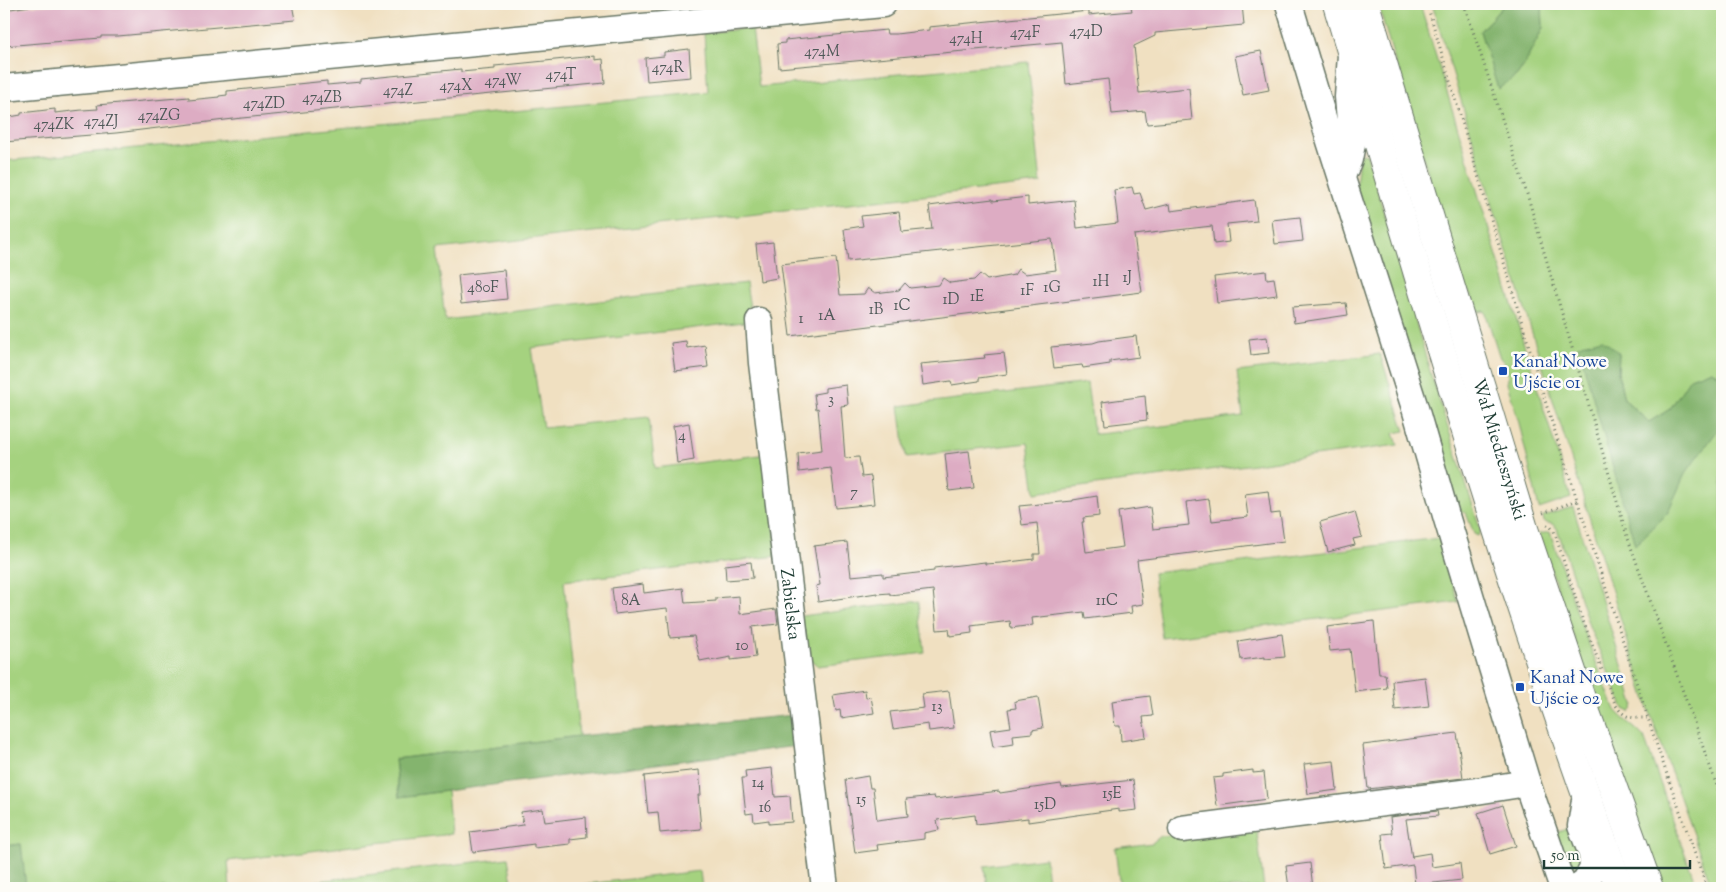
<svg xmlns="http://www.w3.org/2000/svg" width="1726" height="892" font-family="'Sorts Mill Goudy',serif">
<rect width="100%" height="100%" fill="#fdfcf7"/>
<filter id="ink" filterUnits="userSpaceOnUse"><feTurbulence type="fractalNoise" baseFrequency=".02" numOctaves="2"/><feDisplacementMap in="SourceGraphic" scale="10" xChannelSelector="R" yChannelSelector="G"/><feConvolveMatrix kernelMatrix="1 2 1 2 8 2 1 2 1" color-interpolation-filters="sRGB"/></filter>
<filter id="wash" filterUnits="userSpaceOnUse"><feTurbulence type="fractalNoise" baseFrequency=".0096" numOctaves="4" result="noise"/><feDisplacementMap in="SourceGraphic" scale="20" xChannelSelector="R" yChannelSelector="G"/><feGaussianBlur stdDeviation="1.12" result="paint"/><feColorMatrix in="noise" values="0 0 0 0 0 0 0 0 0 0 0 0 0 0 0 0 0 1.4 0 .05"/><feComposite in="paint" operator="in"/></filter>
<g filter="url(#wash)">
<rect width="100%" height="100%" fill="#f0e0c1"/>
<path fill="#a5d27f" stroke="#62885a" d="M1378 4H1420L1571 498 1539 509 1519 423 1507 383C1510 375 1506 363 1500 358L1485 311 1479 312 1456 268Z
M1432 4H1505L1480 31 1498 88 1516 76 1523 67 1543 28 1542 4H1722V379L1712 370 1691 378 1670 409 1649 422 1624 399 1618 373 1619 353 1607 448 1722 388V888H1712L1648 707 1495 213Z
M752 28 759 87 1028 62 1041 183 437 249 445 320 746 283 752 321 531 348 543 428 649 417 655 468 768 454 777 556 564 581 579 736 395 759 399 797 447 791 451 834 228 861 230 888H5L25 886 21 844 4 846V161L708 92 704 33Z
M1363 154 1367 155 1432 378 1481 531 1478 536 1474 534 1466 513 1462 511 1456 512 1356 187 1359 156Z
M1380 354 1405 431 1394 433 1398 445 1035 493 1028 443 906 457 899 406 1087 383 1094 434H1098L1243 416 1237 372Z
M1573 507 1634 704 1633 709 1630 712 1624 709 1589 626 1557 528 1552 524 1544 522 1543 516Z
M1550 532 1581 624 1615 710C1623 720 1635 727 1644 737L1697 888H1662L1633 813 1539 534Z
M1439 538 1458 602 1162 638 1153 573Z
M919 601 925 653 818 666 807 657 801 616Z
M1256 825 1264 888H1120L1115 848 1152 843 1161 836Z
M1573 827 1582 865C1565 867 1560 844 1556 833Z
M508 858 513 888H260Z
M1045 858 1049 888H987L984 866Z
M700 871 702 888H552Z"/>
<path fill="#84b46e" stroke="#527851" d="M1505 4H1542L1543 28 1523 67 1516 76 1498 89 1480 31Z
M1602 339 1619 353 1618 373 1624 399 1649 422 1670 409 1690 378 1712 370 1722 379V418L1718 430 1685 474 1667 514 1635 545 1578 345Z
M794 715 797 746 399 797 395 759 579 736Z
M21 844 26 886 4 888V846Z"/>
<g id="blocks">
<path fill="#ddacc3" d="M69 4H292L295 20 118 36H101V38L4 46V10L30 6Z
M1167 4H1242L1244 25 1155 33V36L1134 46 1139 93 1189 88 1192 120 1147 124 1145 111 1112 114 1108 79 1066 84 1062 42 779 68 777 44 785 43V40L886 30 887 34H896L929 30V27L1089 11V15L1098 14 1132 11 1131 7Z
M689 49 691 77 647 81 645 58 664 56V52Z
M1261 51 1269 90 1243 95 1235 56Z
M595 56V60L603 59 605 83 242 118 116 133 4 142V118L21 115V113L55 109V113L82 110 98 109 97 105 189 97V100L219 97V96L227 95V91L327 81V85L361 82V79L461 69V72L495 69V66Z
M1132 187 1134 194 1140 193 1146 210 1170 204 1171 211 1254 200 1257 221 1227 224 1229 242 1214 244 1212 226 1134 235 1142 292 790 336 781 264 836 258 840 295 864 294 868 288 875 293 899 290 905 283 910 288 939 285 943 278 950 283 974 280 980 274 987 280 1014 275 1018 269 1025 274 1056 270 1052 239 848 261 844 229 863 226 861 216 899 212 902 232 932 229 929 206 960 202V203L993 199V201L1028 197V205L1074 200 1077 228 1118 223 1114 190Z
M1300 217 1303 241 1275 244 1272 220Z
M773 242 777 278 760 281 756 244Z
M504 270 507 299 461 304 458 275Z
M1266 271 1267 279 1274 278 1277 295 1217 303 1214 277Z
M1346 303 1348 315 1294 323 1292 307Z
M1136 336 1139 357 1110 361V364L1083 368 1082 365 1054 368 1051 347 1093 343 1099 341Z
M1267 337 1269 353 1251 355 1249 339Z
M686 341 687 348 705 345 708 367 675 371 671 343Z
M1004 353 1007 374 979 378V381L965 383 952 385 951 381 923 385 920 364 985 358 984 355Z
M846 385 848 405 841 406 845 458 859 457 862 477 871 476 874 504 836 508 831 468 799 472 798 453 822 450 818 408 816 409 814 394 825 392V388Z
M1145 396 1147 420 1105 425 1102 402Z
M689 423 694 460 677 463 673 426Z
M969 451 974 488 949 491 945 454Z
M1268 491 1271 514 1280 513 1284 541 1137 560 1143 604 1131 606 1132 613 1085 619 1084 612 1032 618 1033 625 1011 628 1010 621 971 626 972 633 950 636 949 629 937 630 933 590 890 595V593L877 594V593L818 602 816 586 820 585 814 546 847 542 851 576 883 573V577L934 571V568L985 562V564L1001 563 1034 559V554H1040L1037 523 1022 525 1019 506 1073 501V500L1097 496 1099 516 1083 518 1084 522H1082L1086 552 1123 547 1118 512 1150 507 1153 529 1189 525 1186 502 1209 499 1212 521 1248 517 1245 494Z
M1355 512 1362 537 1353 539 1355 545 1328 552 1320 522Z
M751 562 753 578 726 580 725 565Z
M643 584 644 593 683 588 685 603 716 601V598L739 596 740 614 776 609 778 624 752 627 756 657 731 660V657L710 661V659L700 661 694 636 670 638 667 608 615 614 612 588Z
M1374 621 1379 674H1385L1387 688 1355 692 1350 649 1330 651 1327 627Z
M1282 634 1285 657 1265 659V657L1241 660 1238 641Z
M1425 677 1429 706 1395 710 1392 681Z
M865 690 866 698 871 697 874 713 841 718 840 710 836 711 833 695Z
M949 691 954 728 929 731 928 724 893 729 890 712 924 708 922 694Z
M1150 696 1153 716 1143 717 1146 737 1121 741 1120 726H1115L1112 701Z
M1038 697 1043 728 1032 730V733L1013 735 1014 744 993 747 990 730 1011 727 1008 709 1016 708 1015 701Z
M1457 733 1463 778 1368 789 1363 745Z
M1334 761 1337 790 1308 794 1304 764Z
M772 768 775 797 790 796 792 822 769 824V820L754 822 753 813 746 814 742 778H746L745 771Z
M699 770 701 795H698L701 829 660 833 658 812 648 813 644 776Z
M1253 770V773L1264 772 1267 799 1217 806 1213 778 1223 777V774Z
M868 776 870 788H873L877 820 908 816 906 799 934 796 935 799 999 791 1000 793 1061 784 1062 788 1133 780 1137 810 1119 812V809L1028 822V818L976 824 975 815 937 820 939 830 924 833V839L877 845 878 850 855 853 845 780Z
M1503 805 1516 846 1490 854 1478 813Z
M543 809 545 822 586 817 587 837 570 839V844L534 848V844L473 852 470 832 523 825 521 812Z
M1437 811 1438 816 1406 819 1412 858V856L1430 853 1432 867 1460 863 1462 880 1415 885 1413 865 1386 869 1382 834 1392 833 1390 817Z
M1310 863 1313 888H1289L1286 866Z"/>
</g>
</g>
<g filter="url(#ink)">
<use href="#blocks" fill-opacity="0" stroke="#687665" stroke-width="1"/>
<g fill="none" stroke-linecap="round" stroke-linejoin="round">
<defs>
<g id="minor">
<path d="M1289 4 1330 141 1415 408 1447 519 1527 783 1563 888"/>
<path d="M4 88 883 4"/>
<path d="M1342 176 1349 159 1352 144 1348 97 1351 55"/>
<path id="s1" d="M759 321 762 363 825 888"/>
<path d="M1182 829 1470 792 1527 783"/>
<path d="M1576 888 1583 885 1593 869 1592 854 1581 826 1586 794"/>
</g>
<g id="major">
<path d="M1337 4C1426 301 1512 598 1620 888"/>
<path id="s2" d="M1365 4 1524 529 1584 707 1649 888"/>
</g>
</defs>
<use href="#minor" stroke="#687665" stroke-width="29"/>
<use href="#major" stroke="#687665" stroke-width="30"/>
<path stroke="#687665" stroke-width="3" stroke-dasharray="1 4" stroke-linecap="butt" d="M1427 4 1547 407 1657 746 1707 888
M1464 4 1528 197 1627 536 1722 800
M1543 513 1578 500
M1547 525 1550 526 1554 531 1582 618 1615 704C1625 719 1630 718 1647 718"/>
<use href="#minor" stroke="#fff" stroke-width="26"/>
<use href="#major" stroke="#fff" stroke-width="28"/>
</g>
</g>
<g fill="#1a4fb4" stroke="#fdfcf7" stroke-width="2">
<rect x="1498" y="366" width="10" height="10" rx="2.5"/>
<rect x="1515" y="682" width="10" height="10" rx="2.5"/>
</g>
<g text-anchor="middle" stroke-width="5" stroke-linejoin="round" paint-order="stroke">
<g font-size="15" fill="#4e5958">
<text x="1086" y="36">474D</text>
<text x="1025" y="37">474F</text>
<text x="966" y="43">474H</text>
<text x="822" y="56">474M</text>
<text x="668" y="72">474R</text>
<text x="561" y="79">474T</text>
<text x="503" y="85">474W</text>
<text x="456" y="90">474X</text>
<text x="398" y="95">474Z</text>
<text x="322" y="102">474ZB</text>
<text x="264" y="108">474ZD</text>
<text x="159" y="120">474ZG</text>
<text x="101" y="126">474ZJ</text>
<text x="54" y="129">474ZK</text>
<text x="1127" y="282">1J</text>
<text x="1101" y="286">1H</text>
<text x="483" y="292">480F</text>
<text x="1052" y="292">1G</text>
<text x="1027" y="295">1F</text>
<text x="977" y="301">1E</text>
<text x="951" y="304">1D</text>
<text x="902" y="310">1C</text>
<text x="876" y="314">1B</text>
<text x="827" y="320">1A</text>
<text x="801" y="323">1</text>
<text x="831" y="404">3</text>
<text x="682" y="440">4</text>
<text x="854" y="497">7</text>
<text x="631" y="605">8A</text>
<text x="1107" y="605">11C</text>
<text x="742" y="650">10</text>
<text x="937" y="711">13</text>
<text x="758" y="787">14</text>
<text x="1112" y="798">15E</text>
<text x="861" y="804">15</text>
<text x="1045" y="809">15D</text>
<text x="765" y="812">16</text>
</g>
<g font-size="18" fill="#164399" stroke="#fdfcf7" text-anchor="start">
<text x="1513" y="367">Kanał Nowe<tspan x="1513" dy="21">Ujście 01</tspan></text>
<text x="1530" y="683">Kanał Nowe<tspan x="1530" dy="21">Ujście 02</tspan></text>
</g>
<g font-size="18" fill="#1f3d34" stroke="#fdfcf7">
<text dy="6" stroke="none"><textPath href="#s2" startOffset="465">Wał Miedzeszyński</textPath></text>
<text dy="6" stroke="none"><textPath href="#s1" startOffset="285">Zabielska</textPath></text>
</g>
</g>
<rect width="1726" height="892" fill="none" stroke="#fdfcf7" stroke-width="20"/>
<path d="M1544 860v8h146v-8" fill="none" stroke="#1f3d34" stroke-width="2.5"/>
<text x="1551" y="860" font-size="15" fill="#1f3d34" stroke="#fdfcf7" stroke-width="4" paint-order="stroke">50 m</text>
</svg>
